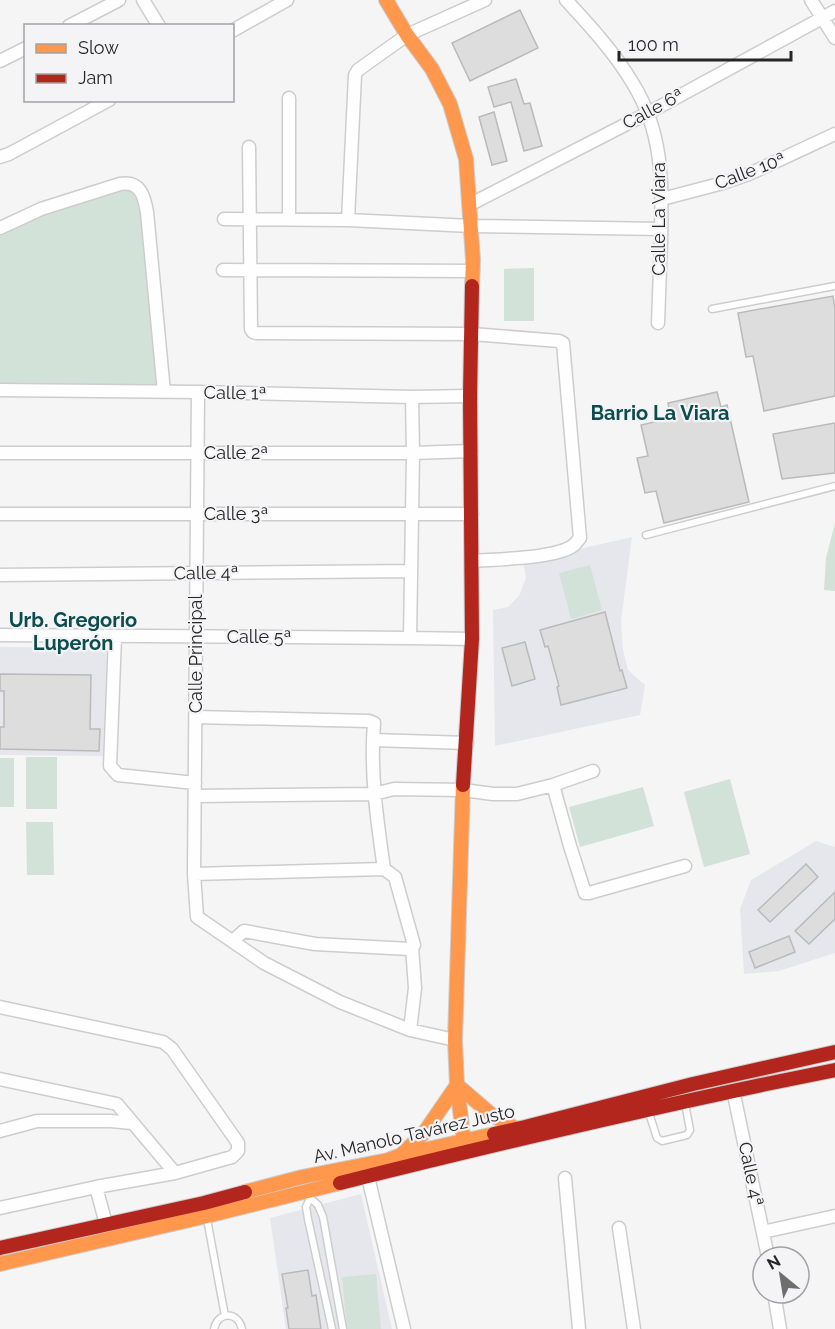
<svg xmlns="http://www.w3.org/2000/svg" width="835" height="1329" font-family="Raleway,sans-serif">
<rect width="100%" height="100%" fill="#f5f5f6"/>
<path fill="#e5e7ed" d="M632 537 621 621 623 650 628 670 645 685 640 715 495 746 493 610 508 607 519 596 526 578 523 562Z
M0 647 107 648 103 756 0 755Z
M816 841 835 847V953L779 971 744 974 740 909 751 880Z
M361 1194 392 1329H286L270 1218Z"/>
<path fill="#d2e2d8" d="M138 189 164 392 0 390V228L101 190Z
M534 268V321H504V269Z
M835 523V591L824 590 826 558Z
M590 565 602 610 571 619 559 573Z
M26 757H57V809H26Z
M0 758H14V807H0Z
M730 779 750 854 704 867 684 792Z
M643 787 654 826 580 847 569 807Z
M26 822H53L54 875H27Z
M376 1274 381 1329H347L342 1277Z"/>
<path fill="#ddddde" stroke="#bababb" stroke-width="1.5" d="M520 10 538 48 470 81 452 43Z
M516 79 524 104 530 103 542 146 524 151 511 102 494 107 488 87Z
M494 112 507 161 492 165 479 117Z
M833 296 835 309V396L764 411 753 356 746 357 738 313Z
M717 392 721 407 727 405 749 502 664 523 656 491 645 493 637 458 648 456 641 425 671 418 668 403Z
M835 423V473L782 479 773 434Z
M605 612 620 671 622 670 627 688 561 705 557 687 559 686 548 646 545 647 540 630Z
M525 642 535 679 512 686 502 648Z
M0 674 91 675 90 729H100L99 751 0 749V727H4V691H0Z
M806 864 818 877 770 922 758 910Z
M835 892V919L809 944 795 931Z
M789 936 795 952 755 968 749 952Z
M308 1270 312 1296 316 1295 321 1329H289L286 1308H288L282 1274Z"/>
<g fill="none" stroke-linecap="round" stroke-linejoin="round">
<defs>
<path id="lane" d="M712 309 835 286
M646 535 835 486
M649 1113 657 1138 662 1141 687 1135 690 1130 685 1103
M308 1192 310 1198 318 1205 323 1217 343 1329
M310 1198 306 1207 308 1219 332 1329
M207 1219 225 1316
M214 1329C218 1311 238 1311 242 1329"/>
<path id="street" d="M143 0 159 26
M566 0C590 26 614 52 632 82 664 133 662 183 661 241 660 268 659 296 658 323
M811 0 835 38
M69 26 119 0
M232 31 287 0
M0 61 26 48
M249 147 251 329 253 332 256 333 472 334 559 341 563 343 580 538C578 540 576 543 574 545 556 559 496 559 472 561
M0 157 9 154 109 100
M662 199 723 183 749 174 835 134
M469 205 648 113 835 11
M289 218V98
M224 219 348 220 471 226 661 229
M348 220 355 75 358 70 407 35 485 0
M0 228 41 209 120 184C140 181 144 195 147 212L164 392
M223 270 473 271
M0 390 198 392 412 397 470 396
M198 392 194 874 197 917 264 963 340 1002 410 1030 455 1040
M412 397 413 453 410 638 472 639
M0 453H413L471 451
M0 514H472
M0 575 411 571
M0 635 410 638
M115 637 110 766 118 775 195 783
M196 717 369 721 374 723C370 772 377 820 384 869L395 877 414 945 412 947 415 988 410 1030
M373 740 467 743
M553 785 570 846 585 893H589L685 866
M195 796 374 794 394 789 463 790 493 794H517L553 785 593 771
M194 874 384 869
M234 942 237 937 244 931 315 944 410 949 412 947
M0 1007 163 1042 172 1049 238 1143V1151L232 1157 175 1173 96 1187 0 1208
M0 1079 117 1104 175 1173
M733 1090 768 1257
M0 1131 37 1121H111L132 1123
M368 1177 404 1329
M565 1178 579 1329
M96 1187 106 1224
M619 1228 634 1329
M763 1232 835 1216
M774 1293 780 1329"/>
<path id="slow" d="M386 0 407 35 432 69 450 104 466 159 473 260 472 286
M463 785 455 1040 457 1085 465 1152
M402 1154 424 1133 457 1085 492 1115 515 1128
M245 1192 302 1177 388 1160 401 1155 494 1134
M0 1264 207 1216 340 1183"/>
<path id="jam" d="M463 785 472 639 470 396 472 286
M494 1134 525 1127 693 1084 835 1052
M340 1183C504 1142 669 1103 835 1070
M0 1248 204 1203 245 1192"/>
</defs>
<use href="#lane" stroke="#cdcdce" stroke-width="9"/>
<use href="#street" stroke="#cdcdce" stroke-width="15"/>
<use href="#slow" stroke="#cdcdce" stroke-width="16"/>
<use href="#jam" stroke="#cdcdce" stroke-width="16"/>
<use href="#lane" stroke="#fefefe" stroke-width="6"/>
<use href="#street" stroke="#fefefe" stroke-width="12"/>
<use href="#slow" stroke="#ff974d" stroke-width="14"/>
<use href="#jam" stroke="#b3261e" stroke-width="14"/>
</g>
<g text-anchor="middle" stroke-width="4.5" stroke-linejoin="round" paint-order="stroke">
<g font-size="18" fill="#262627" stroke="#f4f4f7">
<text transform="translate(653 109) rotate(-28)" y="6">Calle 6ª</text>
<text transform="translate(750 171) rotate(-21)" y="6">Calle 10ª</text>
<text transform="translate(659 219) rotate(-90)" y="6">Calle La Viara</text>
<text transform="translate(235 393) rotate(1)" y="6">Calle 1ª</text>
<text x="236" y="459">Calle 2ª</text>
<text x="236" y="520">Calle 3ª</text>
<text transform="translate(206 573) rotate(-1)" y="6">Calle 4ª</text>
<text x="259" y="643">Calle 5ª</text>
<text transform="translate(196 654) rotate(-90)" y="6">Calle Principal</text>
<text transform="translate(414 1134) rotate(-13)" y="6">Av. Manolo Tavárez Justo</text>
<text transform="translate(751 1174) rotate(78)" y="6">Calle 4ª</text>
</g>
<g font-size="20" font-weight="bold" fill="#0d4c4d" stroke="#f4f4f7">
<text x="660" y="420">Barrio La Viara</text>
<text x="73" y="627">Urb. Gregorio<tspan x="73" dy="23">Luperón</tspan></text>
</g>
</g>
<rect x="24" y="24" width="210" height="78" fill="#f4f4f7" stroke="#a2a2a4" stroke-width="1.5"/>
<rect x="36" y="44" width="30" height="9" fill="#ff974d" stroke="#a2a2a4" stroke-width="1.5"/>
<text x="78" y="54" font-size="18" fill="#262627">Slow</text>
<rect x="36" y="74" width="30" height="9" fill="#b3261e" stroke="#a2a2a4" stroke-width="1.5"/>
<text x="78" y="84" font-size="18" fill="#262627">Jam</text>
<g transform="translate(781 1275) rotate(330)"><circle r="28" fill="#f4f4f7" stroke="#a2a2a4" stroke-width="1.5"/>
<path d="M0-4.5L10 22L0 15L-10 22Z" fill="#6e6e6f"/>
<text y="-9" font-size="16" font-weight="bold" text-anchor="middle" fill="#262627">N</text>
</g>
<path d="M619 51v9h172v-9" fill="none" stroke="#262627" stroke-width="3"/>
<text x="628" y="51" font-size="18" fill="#262627" stroke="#f4f4f7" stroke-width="4.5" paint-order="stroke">100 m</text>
</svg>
